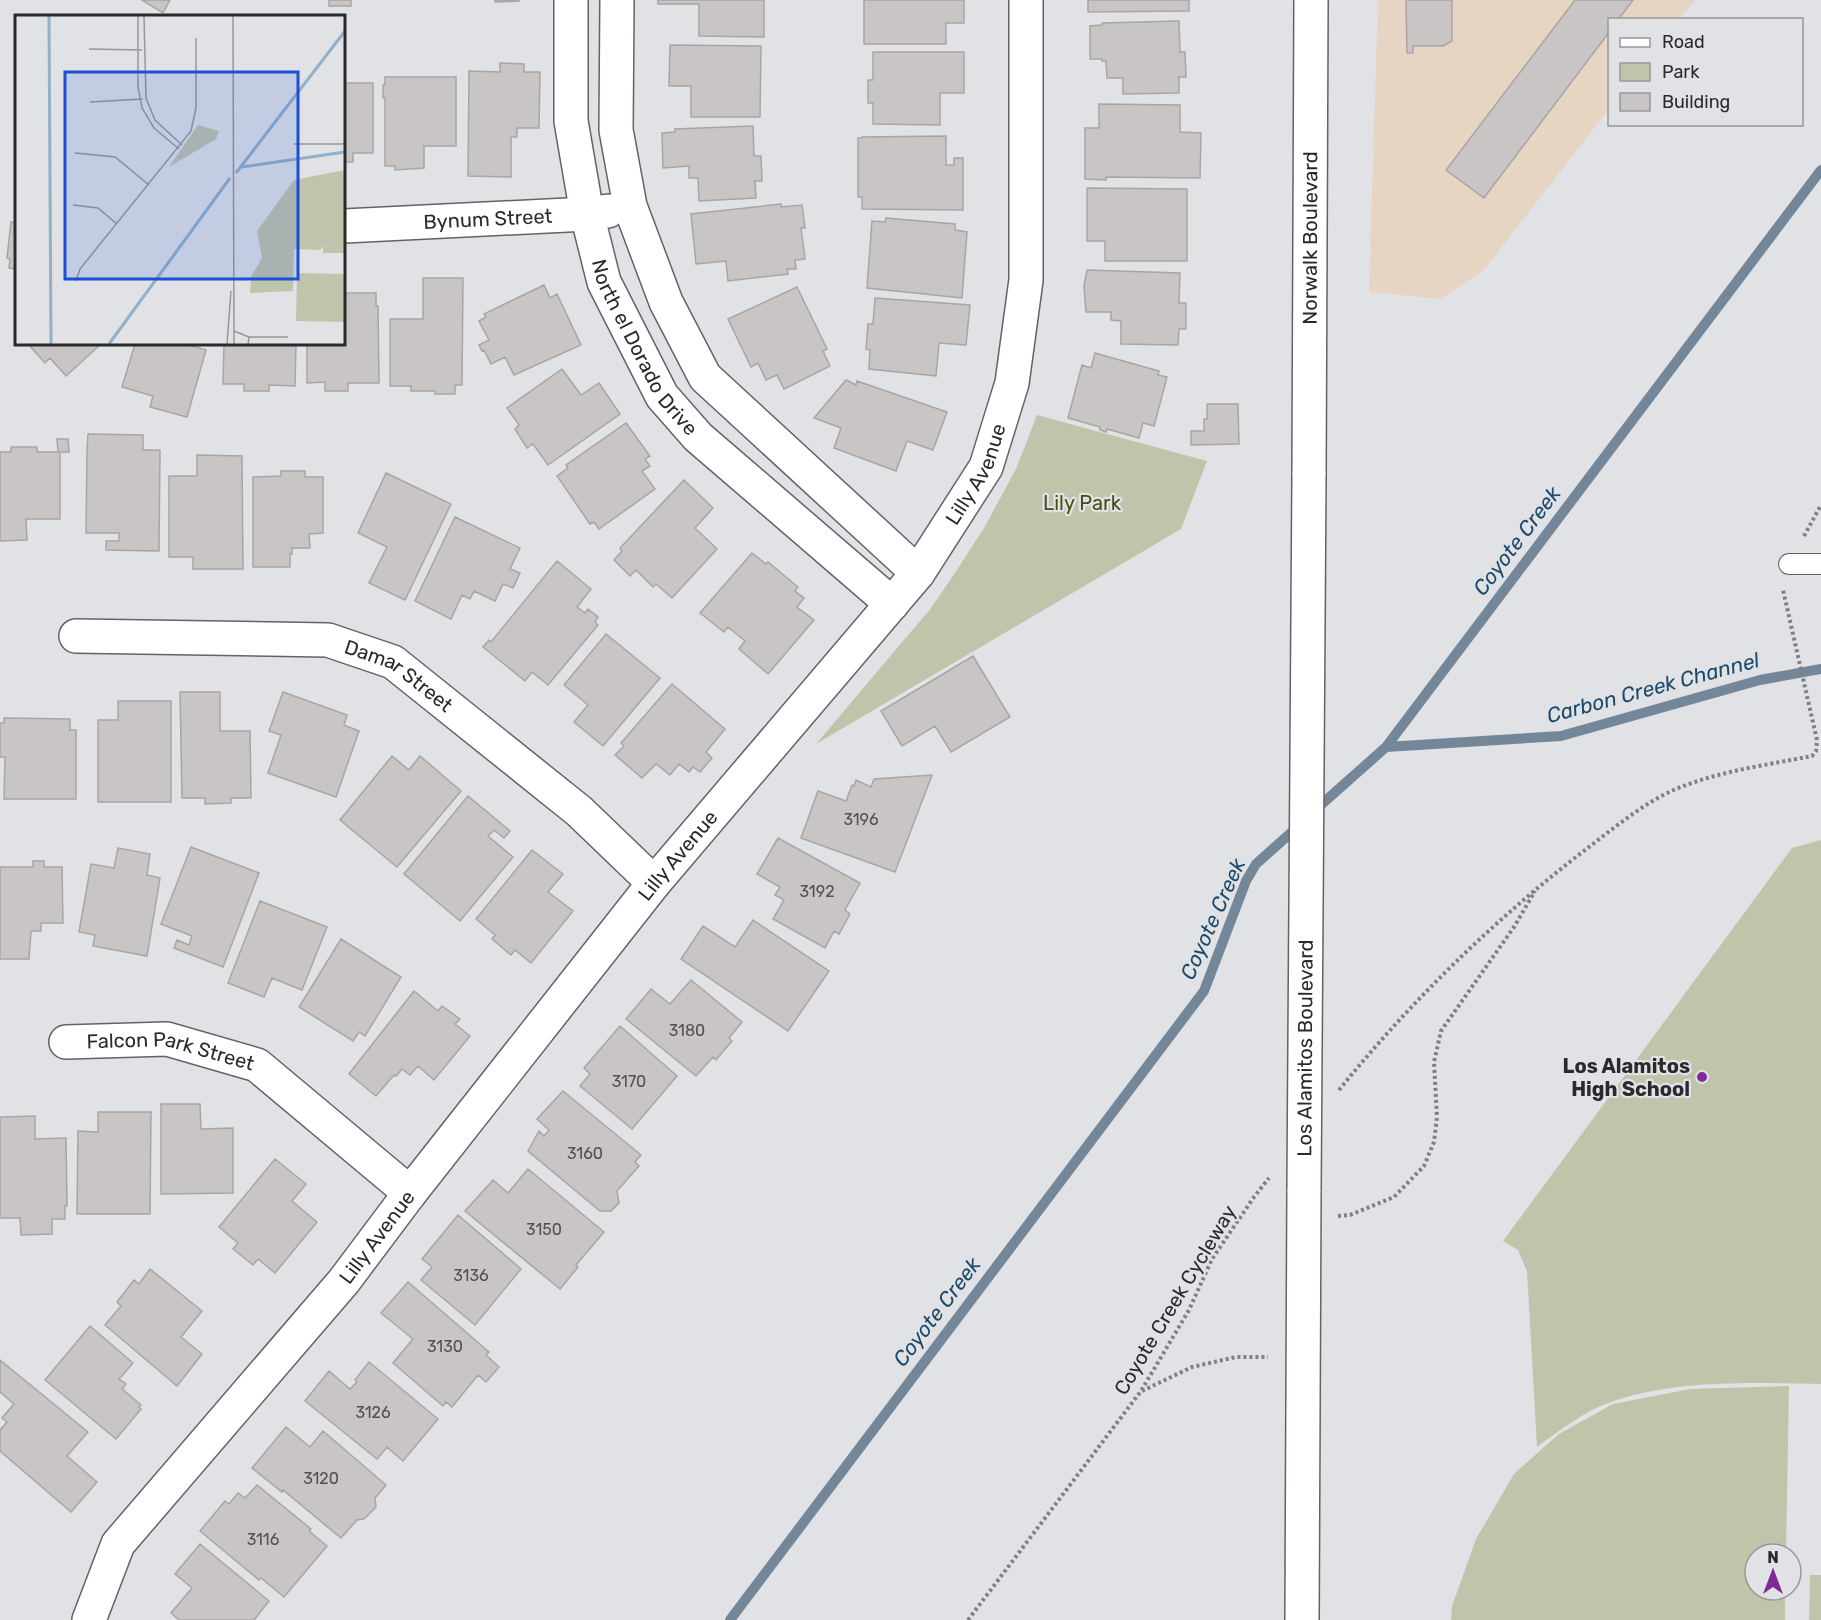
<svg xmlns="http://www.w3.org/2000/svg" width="1821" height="1620" font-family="Rubik,sans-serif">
<rect width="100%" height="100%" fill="#e0e2e5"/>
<path fill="#e7d5c4" d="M1378 0H1695L1680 19 1610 20 1609 109 1483 271 1440 299 1369 292Z"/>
<path fill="#c0c4ab" d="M1037 415 1207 461 1181 529 816 744 931 608 955 573 984 528 1016 469Z
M1821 840V1384C1752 1383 1678 1379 1611 1402 1584 1411 1559 1431 1537 1447L1527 1271 1518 1250 1503 1241 1792 848Z
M1789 1386 1786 1554H1755V1590H1785V1620H1451L1452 1606 1476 1539 1514 1474 1559 1434 1613 1404 1690 1389Z
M1810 1575H1821V1620H1809Z"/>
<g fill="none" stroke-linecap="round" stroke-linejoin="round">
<path stroke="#748799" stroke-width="10" d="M1386 747 1561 736 1760 680 1821 669
M1314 811 1386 747 1821 170
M730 1620 1204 991 1246 881 1256 864 1301 824"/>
</g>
<path fill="#c8c5c4" stroke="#a8a5a4" stroke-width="1.5" d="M142 0H170L163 13Z
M329 0H351V6H329Z
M495 0H519V1L495 2Z
M658 0H764V37L699 36V4H658Z
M864 0H964V23H946V44H864Z
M1088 0H1189V11L1088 12Z
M1406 0H1452V41L1443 46H1413V53H1407Z
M1575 0H1633L1618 20H1610V31L1484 198 1446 170Z
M1179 21 1180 52H1185L1186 77H1179V93L1123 94V78H1107L1106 61H1102V59H1090V26L1102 25V23Z
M670 45 761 46 760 117H691V86H669Z
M873 52H964V93H940V125L873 124V103H868V80H873Z
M500 63 524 64V72H540L539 128H517V137H511V177L468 176 469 71 500 72Z
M385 77H456V146H424V168L395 170V166H385V98H383V85H385Z
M344 83H373V153H353V162H344Z
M1099 104 1180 105V132L1201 133 1200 178 1106 177V180L1085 179V128H1099Z
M753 126 754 156H761L762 181H755L756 198 699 201 698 178H689V166L663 168 662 133 675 132V129Z
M946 136V165H954V158H963V210L862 209V197H858V138H862V137Z
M1087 188 1187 189V261H1105V241H1087Z
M781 204V207L802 205 805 228H801L805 259 795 260 796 269H787L788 274 728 281 726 261 696 264 691 214Z
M886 218 955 224V230L967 232 962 298 867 288 872 221 885 222Z
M11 222H16V269L9 268 10 259 7 258Z
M1087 270 1180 273 1179 303H1186V329H1179L1178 345 1121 344V321L1111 320V312H1086L1084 286Z
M423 278H463L462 385H455V394H435V391H411V386H390V319H423Z
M544 285 550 298 557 294 581 345 514 375 505 357 491 364 484 350 482 351 479 345 489 340 479 321 486 317 484 314Z
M797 287 827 349 823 351 830 366 784 389 777 375 766 380 758 363 751 367 728 319Z
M344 293H376V306H378L379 383H348V391H325V382L307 383V344H344Z
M875 298 970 305 966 345 939 343 936 376 869 369 870 350 866 349 868 324H873Z
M30 344H101L66 376 50 358 45 363 29 345Z
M135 344H186L206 350 187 417 150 407 153 396 122 387Z
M224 344H296L295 386 269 385V391H244V384H223Z
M1095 353 1159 371 1158 375 1167 377 1154 426 1143 423 1139 438 1107 429 1106 432 1100 430V427L1068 418 1082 365 1091 368Z
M562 369 581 395 599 383 620 414 548 465 533 444 527 448 515 429 519 425 507 408Z
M846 380 856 385 857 381 947 412 933 450 907 441 896 471 834 448 841 428 814 418Z
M1207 404H1238L1239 444 1191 445V431H1204V419H1207Z
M626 423 650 456 645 459 650 466 642 471 655 489 599 529 594 522 590 524 557 476 568 468 566 465Z
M88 434 143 435V450H160L159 551 106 550V541H119V533H86L87 450Z
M57 439H68L69 452H60V519H26L27 540 0 541V452H11V447H37V452H58Z
M197 455 242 456 243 569H193V557H169V476H197Z
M281 471H305V477H323V533L309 534 310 548H292V554H290V567H253V477L281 476Z
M386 473 451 504 405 600 369 583 387 547 358 533Z
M684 480 713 508 695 528 717 549 672 598 656 584 653 587 636 570 630 576 614 560 622 551 620 548Z
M455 517 520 548 510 569 520 573 513 588 503 584 495 601 474 591 470 599 462 595 451 619 415 601Z
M752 553 766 564 768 562 798 587 795 591 804 598 797 607 814 620 768 674 739 649 745 641 728 627 724 632 700 613Z
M557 561 591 589 577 607 585 613 588 609 598 617 595 622 598 625 548 685 532 672 525 681 483 647 489 640 491 642Z
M606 634 660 678 603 746 574 722 588 705 564 685Z
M973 656 1010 717 951 752 935 726 902 746 881 711Z
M672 684 725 729 706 752 712 758 700 772 693 767 689 772 679 764 670 775 656 764 642 778 615 755 624 746 621 743Z
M180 692H220V731H250L251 798H231V803L205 804V798H182Z
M283 692 347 715 344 725 359 731 336 797 268 773 281 735 269 731Z
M118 701H171V802H98V720H118Z
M4 718 70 719V730H76V799H4L5 757H0V723H4Z
M392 756 409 770 420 756 461 791 397 867 340 820Z
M932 775 895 872 801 838 818 791 846 801 852 785 854 786 856 780 871 787 874 779Z
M468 796 510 831 504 838 494 830 488 836 513 857 460 921 404 874Z
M778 838 860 883 845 910 850 914 839 934 834 931 825 948 773 919 784 900 775 895 780 887 757 874Z
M191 847 259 873 223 967 174 948 177 940 189 945 192 936 161 924Z
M118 848 150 854 147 875 160 878 147 956 93 946 95 935 79 932 91 864 114 868Z
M532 850 563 874 548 892 573 911 531 963 515 950 511 955 492 939 495 935 476 919Z
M33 861H44V867H62L63 923H41V931H31L29 959H0V867H33Z
M260 901 327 927 302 990 272 978 264 997 228 983Z
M753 920 829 971 788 1031 681 959 703 926 735 947Z
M341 939 401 977 365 1036 359 1032 353 1041 299 1007Z
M691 980 742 1022 729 1038 732 1041 716 1060 713 1057 696 1076 626 1019 651 989 670 1004Z
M414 991 438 1011 442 1006 460 1019 455 1024 470 1036 434 1080 418 1066 410 1075 402 1069 396 1076 394 1075 376 1096 349 1074Z
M620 1026 677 1076 632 1129 580 1086 590 1074 584 1068Z
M563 1091 641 1155 635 1162 639 1166 617 1191 619 1203 611 1211H600L528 1151 539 1131 544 1136 549 1130 537 1119Z
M161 1104H200L201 1129 233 1128V1193L161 1194Z
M98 1112H151L150 1214H77L78 1131 98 1132Z
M35 1116V1139L66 1138 67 1206H65V1219H52V1234L21 1235 20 1218H0V1117Z
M275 1159 306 1184 292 1201 317 1222 275 1273 258 1259 253 1265 233 1249 238 1243 219 1227Z
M528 1169 604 1232 576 1265 578 1267 560 1289 465 1211 493 1180 508 1193Z
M458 1215 521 1269 475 1325 421 1280 432 1267 422 1259Z
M150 1269 202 1311 181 1337 202 1354 177 1386 105 1325 121 1306 117 1302 134 1280 139 1284Z
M408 1282 489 1352 486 1355 499 1367 486 1382 478 1375 452 1407 446 1402 443 1406 393 1363 413 1339 381 1313Z
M90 1326 133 1363 119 1379 126 1384 122 1389 141 1405 139 1407 141 1409 116 1439 45 1380Z
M0 1360 88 1432 67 1456 97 1482 71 1512 0 1451V1430L7 1422 2 1418 14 1404 0 1392Z
M369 1362 438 1419 403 1461 387 1447 377 1459 305 1401 329 1371 350 1389 357 1382 355 1380Z
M286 1427 310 1447 323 1431 386 1485 375 1498 376 1507 364 1519 357 1520 341 1538 283 1490 282 1492 252 1468Z
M257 1485 311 1529 309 1531 327 1546 284 1597 261 1578 259 1580 200 1531 225 1501 229 1504 238 1493 245 1498Z
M200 1544 269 1601 254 1620H179L171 1613 192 1588 175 1574Z"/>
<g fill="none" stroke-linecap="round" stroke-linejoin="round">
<defs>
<path id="service" d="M1789 564H1821"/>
<g id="minor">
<path id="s1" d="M571 0V121L587 214 604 282 662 396 698 437 892 604"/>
<path d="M617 0 616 130 630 206 666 302 705 377 918 573"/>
<path id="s2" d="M344 226 587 214 608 211"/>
<path id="s3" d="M76 636 328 640 393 662 579 811 654 883"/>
<path id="s4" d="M66 1042 167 1039 257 1065 410 1193"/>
<path id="s5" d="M89 1620 118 1544 344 1281 410 1193 654 883 918 573 986 467 1012 383 1026 280V0"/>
</g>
<g id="primary">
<path id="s6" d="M1309 476 1311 0"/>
<path d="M1302 1620 1304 1190"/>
</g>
</defs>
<use href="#service" stroke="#616365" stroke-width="22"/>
<use href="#minor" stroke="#616365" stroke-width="36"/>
<use href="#primary" stroke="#616365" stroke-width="36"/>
<path stroke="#7f8082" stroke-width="4" stroke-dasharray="3 3" stroke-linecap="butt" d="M1804 536 1821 505
M1339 1090C1412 1000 1494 920 1585 850 1613 829 1643 803 1676 789 1719 771 1767 765 1812 756L1816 751 1817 740 1783 590
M1338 1216 1350 1215 1394 1197 1424 1166 1434 1142 1437 1117 1434 1062 1441 1031 1514 927 1535 891
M1142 1391 1192 1367 1236 1357H1268
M968 1620 1141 1391 1189 1310 1212 1259 1254 1197 1269 1178"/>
<use href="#service" stroke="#fff" stroke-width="20"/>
<use href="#minor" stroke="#fff" stroke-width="33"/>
<use href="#primary" stroke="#fff" stroke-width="33"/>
<defs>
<g id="primary-bridge">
<path id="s7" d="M1304 1190 1309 476"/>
</g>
</defs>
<use href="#primary-bridge" stroke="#616365" stroke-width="36" stroke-linecap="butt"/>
<use href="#primary-bridge" stroke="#fff" stroke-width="33"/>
</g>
<circle fill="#802a98" stroke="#e0e2e5" stroke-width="2" cx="1702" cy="1077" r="6"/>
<g text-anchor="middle" stroke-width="4.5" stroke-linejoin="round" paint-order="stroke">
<g font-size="16" fill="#515151">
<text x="861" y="825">3196</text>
<text x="817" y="897">3192</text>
<text x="687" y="1036">3180</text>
<text x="629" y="1087">3170</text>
<text x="585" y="1159">3160</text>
<text x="544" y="1235">3150</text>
<text x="471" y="1281">3136</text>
<text x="445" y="1352">3130</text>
<text x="373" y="1418">3126</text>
<text x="321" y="1484">3120</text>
<text x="263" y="1545">3116</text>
</g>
<g font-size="20" fill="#292a2b" stroke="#e0e2e5">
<text dy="7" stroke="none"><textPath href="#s2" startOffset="144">Bynum Street</textPath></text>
<text dy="7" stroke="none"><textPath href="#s6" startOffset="238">Norwalk Boulevard</textPath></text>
<text dy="7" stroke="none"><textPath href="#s1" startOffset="362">North el Dorado Drive</textPath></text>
<text dy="7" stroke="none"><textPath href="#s5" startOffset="1455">Lilly Avenue</textPath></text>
<text dy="7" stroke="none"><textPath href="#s3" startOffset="332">Damar Street</textPath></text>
<text dy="7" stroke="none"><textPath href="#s5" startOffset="969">Lilly Avenue</textPath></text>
<text dy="7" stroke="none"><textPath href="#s7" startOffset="142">Los Alamitos Boulevard</textPath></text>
<text dy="7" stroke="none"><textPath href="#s4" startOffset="106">Falcon Park Street</textPath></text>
<text dy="7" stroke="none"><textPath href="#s5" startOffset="483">Lilly Avenue</textPath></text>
<text transform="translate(1175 1300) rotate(-59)" y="7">Coyote Creek Cycleway</text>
</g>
<g font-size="20" fill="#484c15" stroke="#e0e2e5">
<text x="1082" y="510">Lily Park</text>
</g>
<g font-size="20" font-weight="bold" fill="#292a2b" stroke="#e0e2e5" text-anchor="end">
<text x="1690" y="1073">Los Alamitos<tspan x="1690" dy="23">High School</tspan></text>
</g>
<g font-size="21" font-style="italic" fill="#1d496b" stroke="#e0e2e5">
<text transform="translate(1517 541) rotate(-53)" y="7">Coyote Creek</text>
<text transform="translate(1653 688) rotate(-15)" y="7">Carbon Creek Channel</text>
<text transform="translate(1213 919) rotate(-66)" y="7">Coyote Creek</text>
<text transform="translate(937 1312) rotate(-53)" y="7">Coyote Creek</text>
</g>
</g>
<g transform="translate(15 15)">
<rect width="330" height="330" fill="#e0e2e5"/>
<path d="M183 110 204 116 201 124 154 152ZM330 155V238H308V231L305 235 279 234 278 276 235 278 236 262 247 243 242 216 279 165ZM282 258 330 259 329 307 281 306Z" fill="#c0c4ab"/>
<path fill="none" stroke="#94afc8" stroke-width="3" d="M34 1 36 329M227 152 330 137M221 158 330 16M94 329 215 163"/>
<path fill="none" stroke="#97989b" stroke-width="1.5" d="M123 1V72L127 93 139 113 164 134M129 1 131 83 140 105 167 130M218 1 219 329M74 34 127 35M75 87 128 84M279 129H330M60 138 100 142 134 170M58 190 83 193 102 209M61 266 65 254 176 116 181 93V23M219 316 234 322 233 329M234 322H273M212 329 216 276"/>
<path fill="#1d4ed8" fill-opacity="0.15" stroke="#1d4ed8" stroke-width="3" d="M50 57H283V264H50Z"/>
<rect width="330" height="330" fill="none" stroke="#292a2b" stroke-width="3"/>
</g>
<rect x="1608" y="18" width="195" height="108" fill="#e0e2e5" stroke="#97989b" stroke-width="1.5"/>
<rect x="1620" y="38" width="30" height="9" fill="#ffffff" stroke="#97989b" stroke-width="1.5"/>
<text x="1662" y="48" font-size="18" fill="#292a2b">Road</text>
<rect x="1620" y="63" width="30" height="18" fill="#c0c4ab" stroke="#97989b" stroke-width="1.5"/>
<text x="1662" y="78" font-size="18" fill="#292a2b">Park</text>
<rect x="1620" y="93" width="30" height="18" fill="#c8c5c4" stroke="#97989b" stroke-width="1.5"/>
<text x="1662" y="108" font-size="18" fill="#292a2b">Building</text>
<g transform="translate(1773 1572)"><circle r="28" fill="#e0e2e5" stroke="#97989b" stroke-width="1.5"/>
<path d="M0-4.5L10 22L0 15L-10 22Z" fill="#802a98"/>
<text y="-9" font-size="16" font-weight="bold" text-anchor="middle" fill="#292a2b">N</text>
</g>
</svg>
